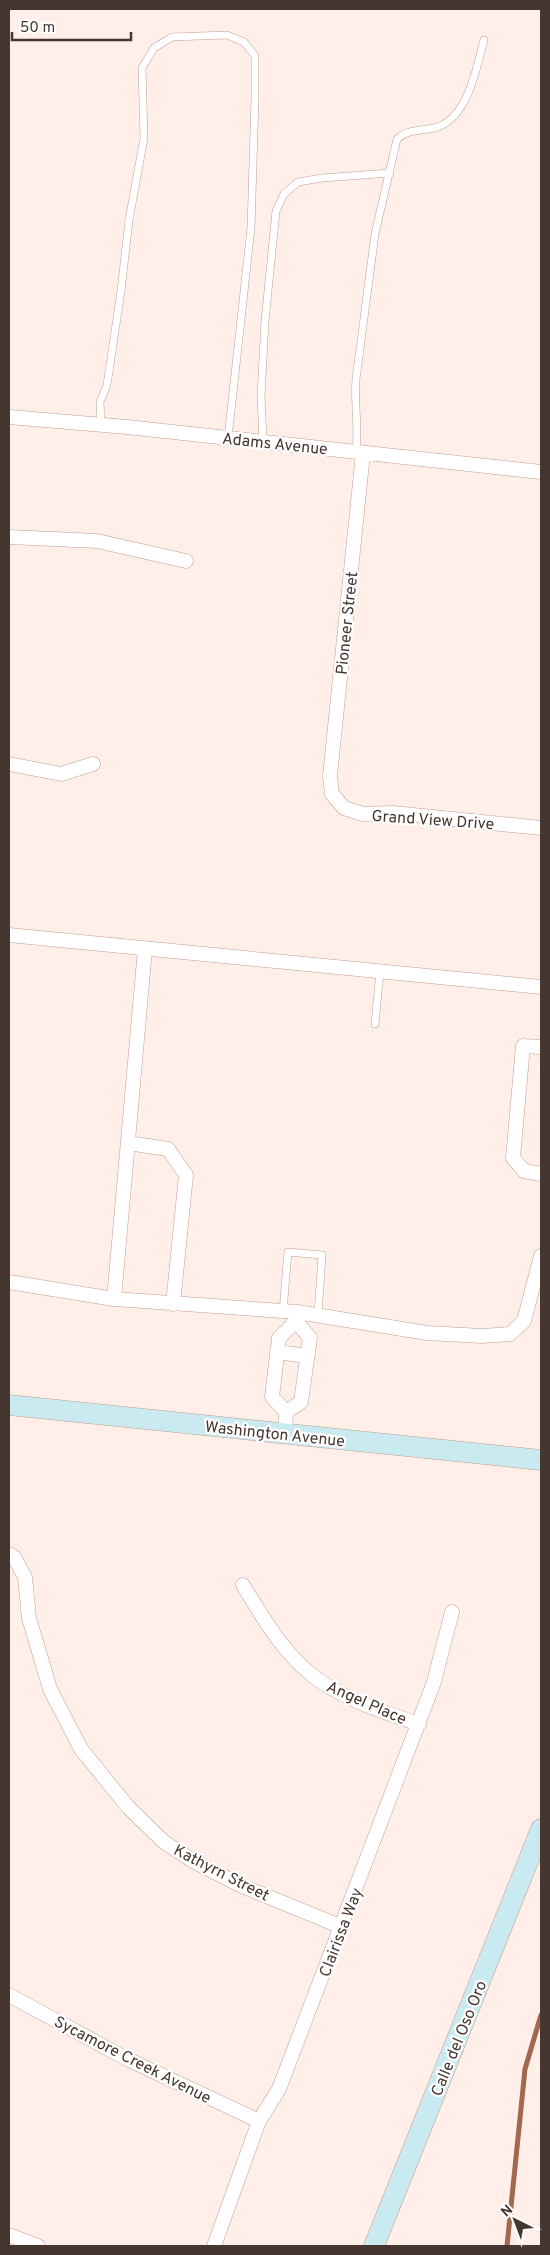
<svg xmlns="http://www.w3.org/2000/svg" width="550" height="2255" font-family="Overpass,sans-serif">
<rect width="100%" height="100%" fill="#ffefe8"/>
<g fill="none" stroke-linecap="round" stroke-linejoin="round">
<path stroke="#a3684e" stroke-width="5" d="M507 2246 525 2069 541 2015"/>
<defs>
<path id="lane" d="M101 425 100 402 107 385 121 291 129 220 144 138 142 68 154 48 172 37 227 35 244 42 255 56V98L251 228 228 438
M263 442 261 396 265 321 276 211 284 194 298 182 322 178 390 173
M356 452C359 427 354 404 356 379L375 234 397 139C408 129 420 131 434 128 468 120 476 69 484 40
M375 1024 380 971
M283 1311 288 1252 322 1255 318 1315"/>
<path id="street" d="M9 417 127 427 541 472
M363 453 330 776 332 794 344 808 363 814 393 813 541 828
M9 537 97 541 186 561
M9 764 61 774 93 764
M9 935 541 987
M541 1047 523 1046 513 1158 524 1171 541 1174
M128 1143 168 1149 186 1175 173 1304
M9 1282 114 1299 297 1312 427 1333 482 1336 510 1334 524 1321 541 1256
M114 1299 145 949
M277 1352 307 1356
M286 1412 301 1402 310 1338 296 1321
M285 1434 286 1412 272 1397 279 1338 296 1321 297 1312
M9 1554 14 1557 25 1577 29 1618 50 1689 81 1749 128 1807 164 1842 193 1861 242 1886 342 1927
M243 1585C264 1620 288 1661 323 1683 352 1702 386 1713 419 1724
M9 1995 127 2059 259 2121
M9 2235 38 2246
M214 2246 259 2121 279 2089 434 1682 452 1612"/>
<path id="secondary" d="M9 1405 541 1460
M374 2246 541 1829"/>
</defs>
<use href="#lane" stroke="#c29e8f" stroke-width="8"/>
<use href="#street" stroke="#c29e8f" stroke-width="15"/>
<use href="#secondary" stroke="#c29e8f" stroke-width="21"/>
<use href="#lane" stroke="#fff" stroke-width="7"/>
<use href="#street" stroke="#fff" stroke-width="14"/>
<use href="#secondary" stroke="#caeaf2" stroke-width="20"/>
</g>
<g text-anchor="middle" stroke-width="4.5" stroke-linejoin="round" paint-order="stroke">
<g font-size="16" fill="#453630" stroke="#fff">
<text transform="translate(275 443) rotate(6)" y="6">Adams Avenue</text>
<text transform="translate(346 623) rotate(-84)" y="6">Pioneer Street</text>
<text transform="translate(433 819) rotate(4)" y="6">Grand View Drive</text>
<text transform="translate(275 1433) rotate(6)" y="6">Washington Avenue</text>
<text transform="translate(367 1702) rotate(24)" y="6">Angel Place</text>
<text transform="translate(222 1872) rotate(27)" y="6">Kathyrn Street</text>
<text transform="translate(340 1932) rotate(-69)" y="6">Clairissa Way</text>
<text transform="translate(458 2038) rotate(-68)" y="6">Calle del Oso Oro</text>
<text transform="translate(133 2059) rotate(27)" y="6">Sycamore Creek Avenue</text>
</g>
</g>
<rect width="550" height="2255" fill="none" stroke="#453630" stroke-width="20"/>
<g transform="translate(515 2220) rotate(318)" stroke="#ffffff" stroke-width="4" paint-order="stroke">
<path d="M0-4L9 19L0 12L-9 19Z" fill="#453630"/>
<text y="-8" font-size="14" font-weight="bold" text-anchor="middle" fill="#453630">N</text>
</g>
<path d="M12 32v8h119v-8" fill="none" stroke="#453630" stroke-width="2.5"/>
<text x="20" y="32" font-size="15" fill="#453630" stroke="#ffffff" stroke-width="4" paint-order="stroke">50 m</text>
</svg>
